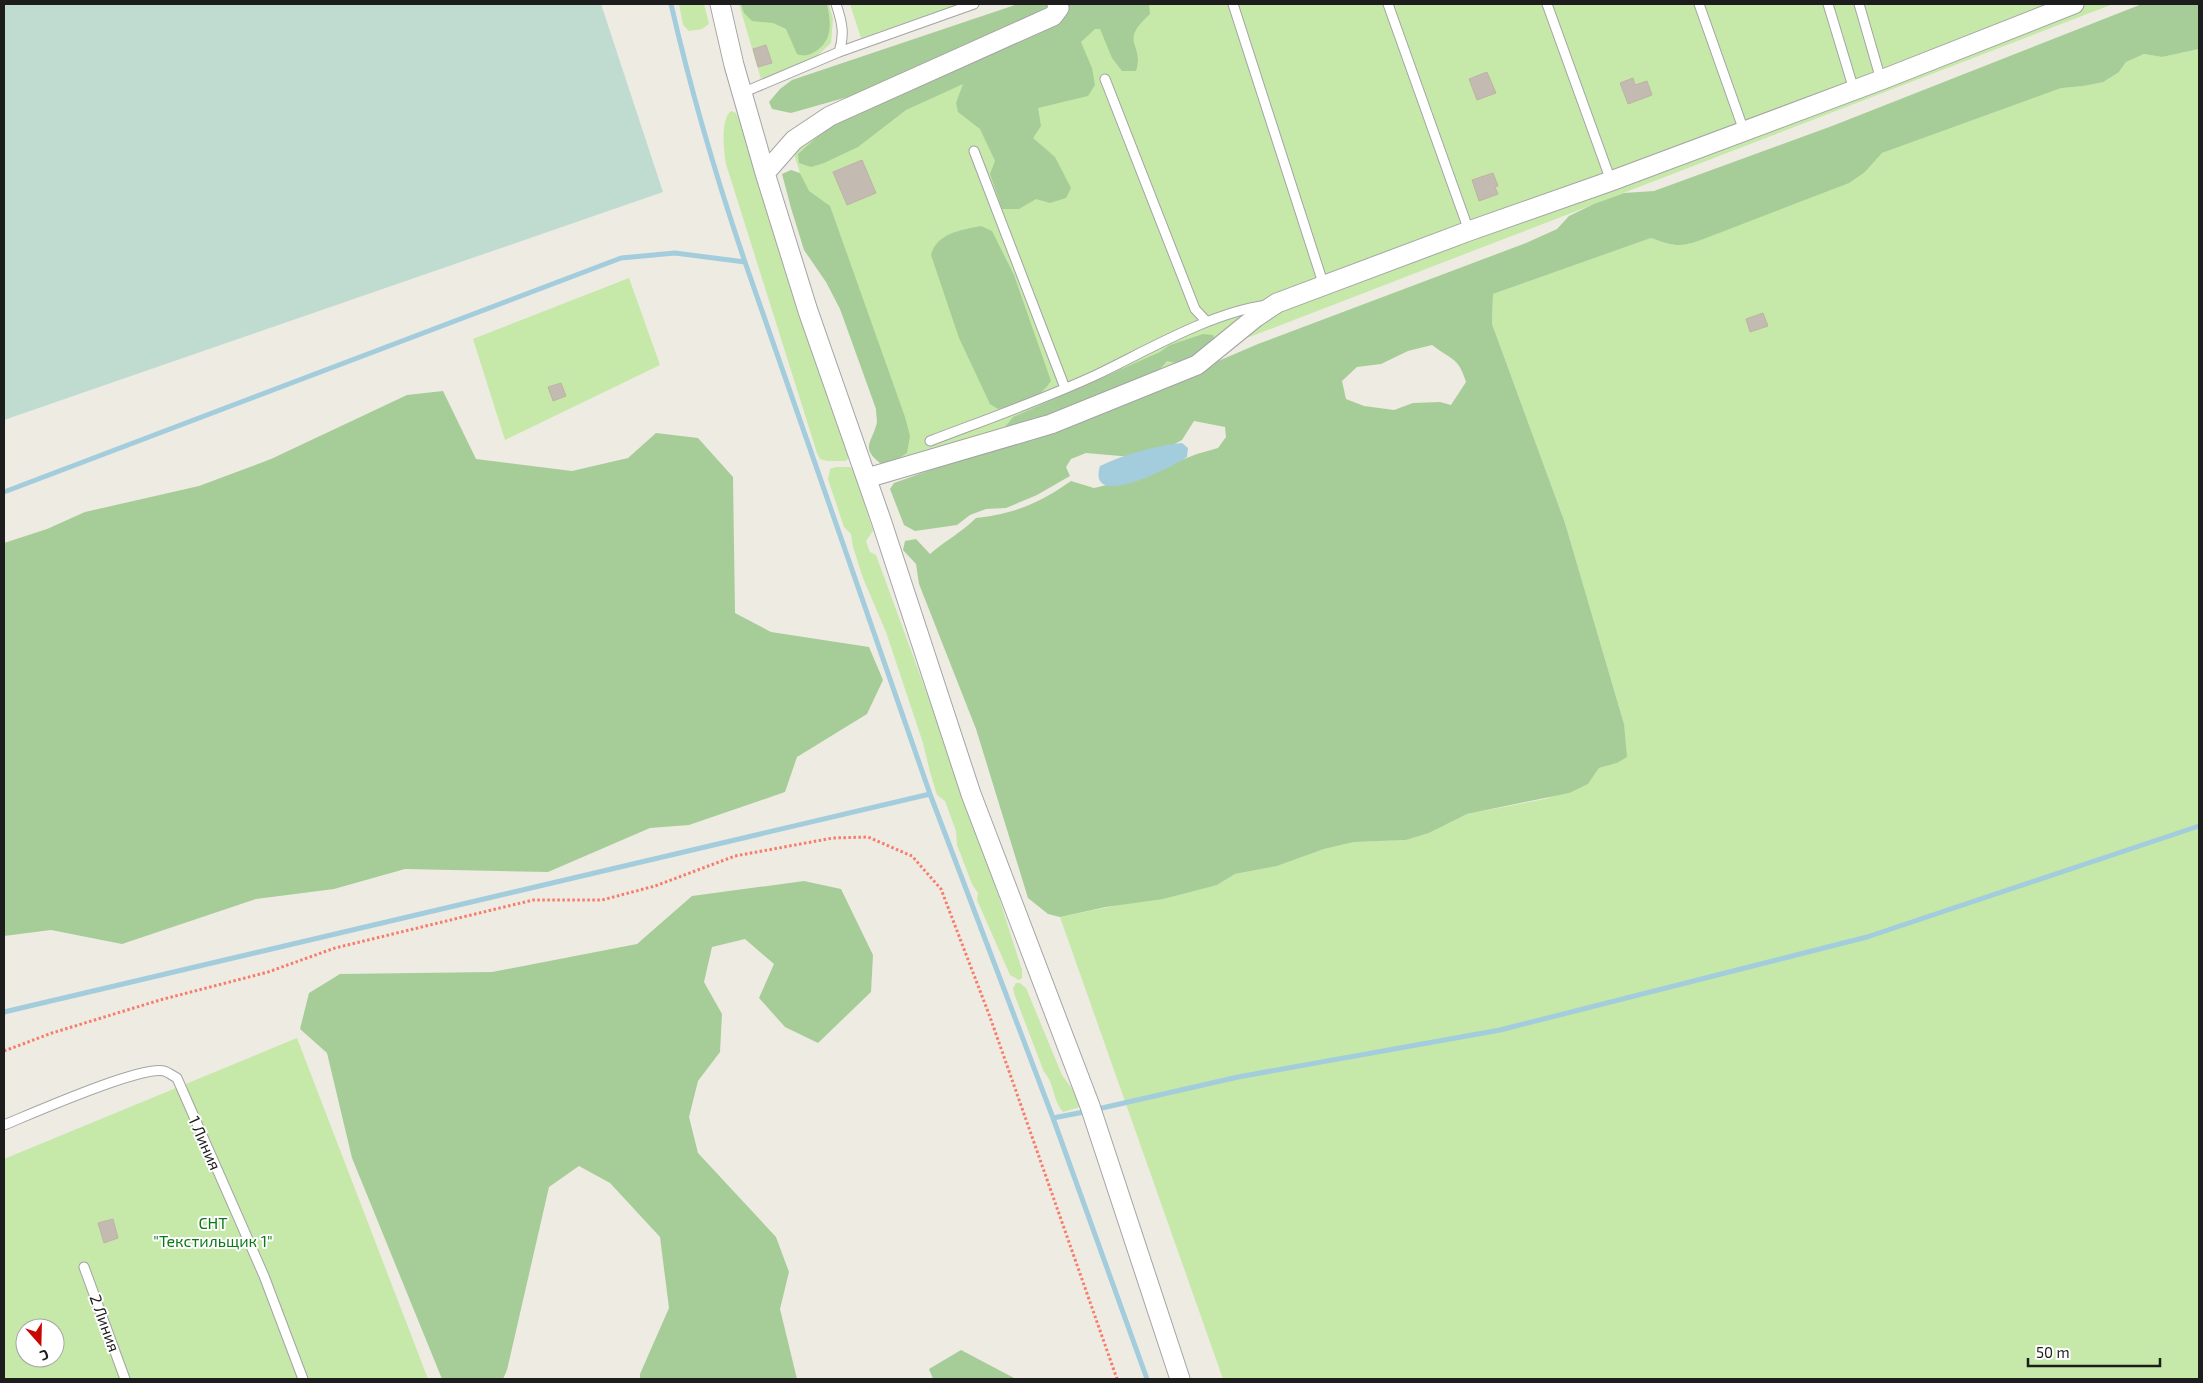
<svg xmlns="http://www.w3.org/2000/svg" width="2203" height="1383" font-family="'Exo 2',sans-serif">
<rect width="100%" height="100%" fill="#eeebe3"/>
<path fill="#c6e8a9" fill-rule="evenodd" d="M679 4H704L709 24 702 29 689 31 683 25Z
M739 4H829L833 19 831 43 817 56 761 79Z
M850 4H960L861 38Z
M1084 4H2113L897 473 791 145 1092 30Z
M2199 49V1379H1223L1060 917 1217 885 1235 874 1277 866 1324 849 1354 842 1406 840 1429 833 1467 814 1545 799 1588 784 1599 768 1617 763 1624 724 1565 523 1492 324 1493 294 1651 238C1673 246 1679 248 1701 240L1865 172 1882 153 2061 87 2083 86 2119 72 2126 62 2144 54 2162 57Z
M731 111 736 113 744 132 772 230 848 447 850 456 846 461H827L820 459 817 453 726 164C724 151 720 120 731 111Z
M629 278 660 365 505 440 473 339Z
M836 467H850L854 471 873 531 866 541 870 552 876 555 941 732 961 795 994 882 1022 970V978L1019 980 1010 975 977 900 978 893 972 884 957 845 956 831 945 801 937 795 930 772 923 743 886 632 863 578 853 547 851 534 844 527 828 479 830 469Z
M1016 983H1020L1026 988 1062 1075 1079 1098 1080 1107 1063 1112C1052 1099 1055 1084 1044 1072L1015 996 1013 988Z
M297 1038 428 1379H4V1159ZM25 1328H55V1358H25Z"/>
<path fill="#a6cd98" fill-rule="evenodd" d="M741 4H827C831 22 833 40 816 51 809 55 805 57 797 54L786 29 773 23 752 21 744 13Z
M1018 4H1149L1150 14C1117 44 1145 42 1136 71H1122L1112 58 1100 29H1095L1081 42 1092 68 1095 85 1088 96 1038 108 1041 126 1033 138 1055 157 1071 188 1066 198 1050 203 1036 199 1019 209H1002L990 174 995 161 980 129 958 112 956 103 963 84 906 110 858 147 824 163 811 167 799 163 798 154 835 121 851 96 791 113 772 109 769 102 780 89 792 80Z
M2142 4H2199V49L2162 57 2144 54 2126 62 2119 72 2103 82 2083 86 2061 88 1882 153 1865 172 1849 183 1701 240C1679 248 1673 246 1651 238L1493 294 1492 324 1565 523 1624 724 1627 757 1617 763 1599 768 1588 784 1569 793 1467 814 1429 833 1406 840 1354 842 1324 849 1277 866 1235 874 1217 885 1163 899 1106 907 1060 917 1048 914 1028 898 976 729 919 584 916 564 903 550 905 541 916 539 930 554C945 541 962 532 976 518 1016 513 1038 504 1071 481L1094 488 1132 479 1197 454 1218 448 1226 437 1225 427 1194 421 1182 440 1171 446 1132 457 1086 453 1071 459 1066 467 1070 476 1037 495 1006 508 986 509 970 515 957 525 915 531 904 525 890 489 894 483 1127 400 1258 344 1526 243 1557 229 1569 216 1594 204 1624 193 1654 191 1832 126ZM1432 345C1451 360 1458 356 1466 382L1451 405 1440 402 1413 403 1394 410 1364 406 1346 399 1342 381 1357 367 1381 364 1408 351Z
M791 170 800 173 809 191 830 206 905 417 910 436 907 453 891 463H880C861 448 871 443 876 426 878 422 876 415 876 409L840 309 826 282 804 250 791 208 782 174Z
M981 226 992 231 1014 275 1051 381C1039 400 1019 404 998 409L990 404 959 338 931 255C937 233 961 230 981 226Z
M1203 334 1213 335 1215 341 1184 365 1167 361 1155 375 1013 430 1005 427 1013 417 1160 352 1170 345Z
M443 391 476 459 572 471 628 458 656 433 698 438 733 477 735 613 771 632 869 647 883 680 867 714 797 757 785 792 689 825 650 828 548 872 405 869 334 889 256 899 122 944 51 930 4 936V543L47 529 85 512 199 486 271 459 407 395Z
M804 881 841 889 873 955 871 992 818 1043 785 1027 759 998 774 964 745 939 712 947 704 982 722 1014 720 1052 698 1081 689 1117 698 1153 776 1237 789 1272 780 1309 797 1379H799H640V1374L669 1308 660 1237 610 1183 579 1166 549 1187 507 1370 503 1379H442L352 1158 327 1053 300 1029 309 993 340 974 492 972 637 944 692 896Z
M961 1350 1016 1379H933L929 1369Z"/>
<path fill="#c0dcd0" d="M4 4H601L663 192 4 420Z"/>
<path fill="#a3cddc" d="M1182 443 1188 448 1187 457C1174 466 1086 512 1100 466 1125 454 1154 446 1182 443Z"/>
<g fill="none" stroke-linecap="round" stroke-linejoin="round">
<path stroke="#a3cddc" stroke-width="5" d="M671 4C691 91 716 177 745 262L930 794 1053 1118 1147 1379
M4 492 621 258 675 253 745 262
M4 1012 930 794
M1102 1108 1238 1077 1500 1030 1867 937 2199 826
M1053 1118 1084 1112"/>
</g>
<path fill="#c3bab2" stroke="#c0b2a5" d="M766 45 772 63 758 67 753 49Z
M1487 72 1496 93 1477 100 1469 79Z
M1633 78 1635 85 1647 81 1652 95 1628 104 1620 83Z
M862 160 876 193 847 205 833 172Z
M1493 173 1498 186 1495 187 1498 194 1479 201 1472 180Z
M1763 313 1768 326 1750 332 1746 319Z
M561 383 566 396 553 401 548 387Z
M113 1219 118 1238 104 1243 98 1223Z"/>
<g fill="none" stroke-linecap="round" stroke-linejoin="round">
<defs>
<path id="service" d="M836 4C842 22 845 34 839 52
M1233 4 1324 286
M1388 4 1469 231
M1547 4 1611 181
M1699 4 1744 131
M1828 4 1854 90
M1859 4 1881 80
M1105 79 1195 309 1207 322
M742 93 839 52 974 4
M974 151 1065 388
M930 441C985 420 1042 400 1096 375 1146 351 1212 312 1267 305
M4 1125C31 1114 141 1065 164 1071 168 1072 173 1076 177 1078L264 1276 303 1379
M84 1267 125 1379"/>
<path id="minor" d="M720 4 734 65 765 173 808 311 881 520 971 794 1090 1106 1180 1379
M765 173 794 140 830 116 1053 16 1059 8 1057 4
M867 478 1051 424 1197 365 1256 317 1277 303 1469 231 1611 181 1881 80 2074 4"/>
</defs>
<use href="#service" stroke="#a4a4a4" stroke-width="11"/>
<use href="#minor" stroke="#a4a4a4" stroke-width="21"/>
<path stroke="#f87c6a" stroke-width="3" stroke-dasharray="2.5 2.5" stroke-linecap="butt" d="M4 1051 52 1033 160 1000 268 972 335 948 533 900H602L655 886 735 856 833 838 868 837 912 856 941 889 990 1017 1117 1379"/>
<use href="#service" stroke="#fff" stroke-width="9"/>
<use href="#minor" stroke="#fff" stroke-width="19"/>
</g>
<g text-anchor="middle" stroke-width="4" stroke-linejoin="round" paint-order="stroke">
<g font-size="16" fill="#1d1d1d" stroke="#fff">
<text transform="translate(205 1143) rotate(66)" y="6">1 Линия</text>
<text transform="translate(105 1323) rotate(70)" y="6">2 Линия</text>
</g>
<g font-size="16" fill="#0c7a18" stroke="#fff">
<text x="213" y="1229">СНТ<tspan x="213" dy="18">"Текстильщик 1"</tspan></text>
</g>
</g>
<rect width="2203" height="1383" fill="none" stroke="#1d1d1d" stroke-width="10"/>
<g transform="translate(40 1343) rotate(160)"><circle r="24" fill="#ffffff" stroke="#a5a5a5"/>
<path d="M0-4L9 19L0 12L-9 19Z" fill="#c80702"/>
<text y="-8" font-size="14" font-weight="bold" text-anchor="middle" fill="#1d1d1d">С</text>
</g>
<path d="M2028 1358v8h132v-8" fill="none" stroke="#1d1d1d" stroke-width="2.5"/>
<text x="2036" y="1358" font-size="15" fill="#1d1d1d" stroke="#ffffff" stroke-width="4" paint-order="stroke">50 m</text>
</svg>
